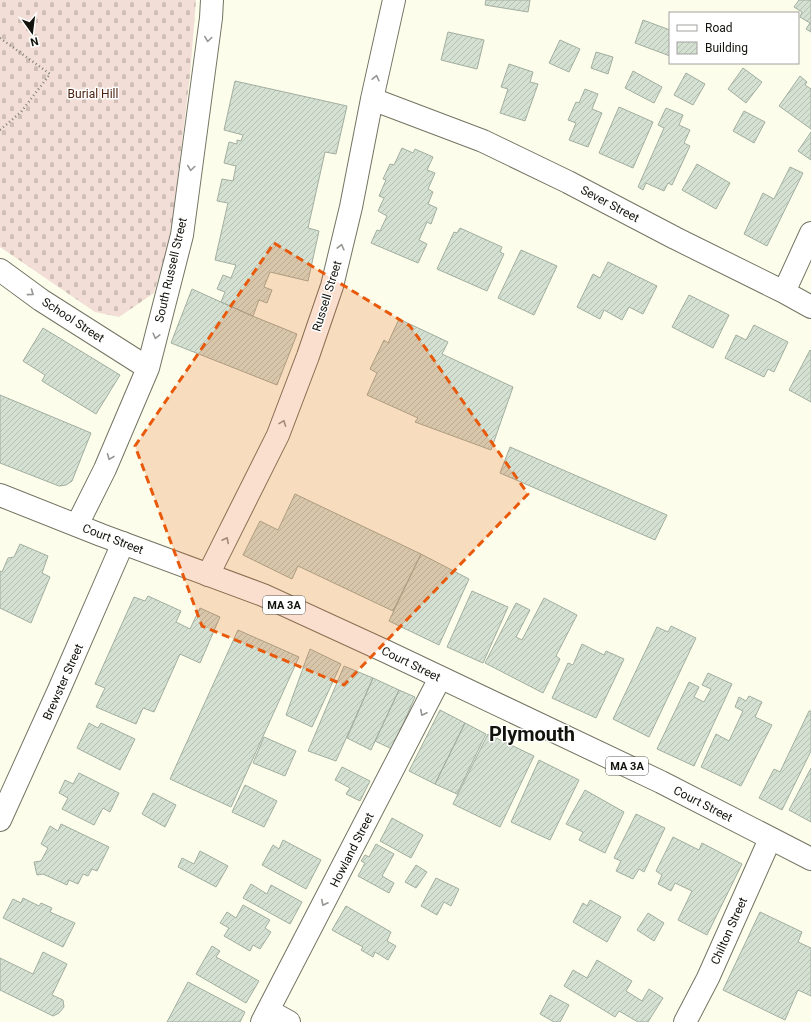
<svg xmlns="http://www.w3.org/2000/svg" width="811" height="1022" font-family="Roboto,sans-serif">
<defs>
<pattern id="cemetery-stones" width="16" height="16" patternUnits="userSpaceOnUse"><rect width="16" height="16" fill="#f2ded6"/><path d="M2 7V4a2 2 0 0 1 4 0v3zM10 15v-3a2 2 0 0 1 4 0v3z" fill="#cfbeb6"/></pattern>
<pattern id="building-hatch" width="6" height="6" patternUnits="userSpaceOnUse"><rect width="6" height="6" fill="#d4e1d2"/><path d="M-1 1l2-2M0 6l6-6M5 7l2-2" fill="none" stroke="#b5c0b3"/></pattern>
</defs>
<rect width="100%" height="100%" fill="#fcfdea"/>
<path fill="url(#cemetery-stones)" d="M0 0H196L190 75 171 234 154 293 119 317 95 312 0 247Z"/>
<path fill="url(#building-hatch)" stroke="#a2aea0" d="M486 0H530L528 12 485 5Z
M799 0H811V32L806 29 810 23 800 17 802 12 794 7Z
M643 20 670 30V56L635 43Z
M448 32 484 40 477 69 441 60Z
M560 40 580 49 569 72 549 63Z
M596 52 613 57 608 74 591 68Z
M509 64 533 72 530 82 538 84 525 121 500 113 508 89 501 87Z
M743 68 762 82 746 103 728 89Z
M633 71 662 87 654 103 625 88Z
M686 73 705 84 693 105 674 95Z
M800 76 807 82 805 85 811 89V129L779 106Z
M235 81 347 106 336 154 325 152 308 228 319 231 308 281 270 272 264 287 272 290 267 303 259 300 253 316 221 302 225 292 217 289 223 275 231 278 236 265 215 260 228 203 217 201 222 179 233 181 236 166 224 163 229 142 237 144V140L241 141 243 135 224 130Z
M585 89 598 94 592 109 602 113 588 147 569 140 576 123 568 120 576 102 579 103Z
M619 107 653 122 633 168 599 153Z
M666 108 683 115 679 125 690 130 684 143 690 146 672 185 668 183 664 191 646 183 643 190 638 187 664 128 658 125Z
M744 111 765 122 754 143 733 131Z
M811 132V160L798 151Z
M402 148 413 153 415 149 433 157 427 170 435 173 428 189 433 192 428 204 437 208 431 224 427 222 419 240 427 244 418 263 371 243 377 230 380 231 387 216 378 211 384 198 379 196 386 180 383 179 390 164 394 165Z
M697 164 730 183 716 209 682 190Z
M790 167 803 173 767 246 744 234 763 193 774 199Z
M460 228 502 247 500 252 504 254 487 291 437 269 454 232 457 233Z
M521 250 557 266 534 315 498 298Z
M608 262 657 286 643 314 629 307 622 320 604 310 600 319 577 307 593 274 600 278Z
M192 289 250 315 297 334 277 385 171 343Z
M689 295 729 315 713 348 672 327Z
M399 319 448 342 442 354 513 387 491 450 415 422 418 418 367 395 377 373 370 369 384 340 388 343Z
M754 325 788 342 774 372 768 369 764 377 725 358 736 335 746 340Z
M43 328 120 375 96 414 42 381 45 375 23 361Z
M810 350 811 351V402L789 390Z
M0 395 91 433 72 481 66 485 59 486 0 463Z
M510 447 667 515 655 540 500 473Z
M295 494 421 554 393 611 298 566 292 579 243 555 260 521 278 530Z
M20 544 48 556 42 573 50 577 31 623 0 608V571L2 572 8 558 14 557Z
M421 554 469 579 439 645 389 621Z
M472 591 508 607 483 663 447 647Z
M148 596 181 611 176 622 190 629 200 608 220 617 200 663 180 654 154 712 143 708 136 724 96 707 105 688 95 684 134 597 145 601Z
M544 598 577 615 556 656 560 659 543 693 485 663 516 603 530 610 516 637 522 640Z
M671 626 696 638 649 737 613 719 657 627 668 632Z
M238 630 299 657 231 807 170 779Z
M582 644 604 655 606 651 624 659 596 718 552 698 568 663 573 665Z
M310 649 341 664 312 727 286 715Z
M344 666 373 678 336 761 308 751Z
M708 673 732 684 694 766 657 749 689 682 699 687 694 697 704 702 711 689 702 685Z
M373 678 399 690 371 750 347 738Z
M399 690 415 697 392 749 375 741Z
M749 696 762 702 755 717 772 725 741 786 701 767 716 734 729 741 743 711 735 707 739 697 746 701Z
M440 710 465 723 435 784 409 771Z
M809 711H811V751L782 810 759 798 774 769 780 772Z
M89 723 98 728 101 723 135 739 120 770 77 748Z
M465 723 486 734 457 794 435 784Z
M488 734 534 756 500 827 453 804Z
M264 737 296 751 285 776 253 763Z
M539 760 579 780 550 840 511 822Z
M342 767 370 781 360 801 346 794 350 788 335 780Z
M811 768V822L789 810Z
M79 773 119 793 110 812 103 808 94 825 62 809 68 798 59 793 65 780 73 784Z
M245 785 277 801 264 827 232 812Z
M585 790 624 812 605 853 579 840 583 832 566 824Z
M153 793 176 805 165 827 142 814Z
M636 814 665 828 644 872 639 869 633 879 616 871 621 861 614 858Z
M392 818 423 835 411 858 380 841Z
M61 824 109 847 97 871 92 869 88 876 83 874 78 884 69 880 67 885 43 874 37 875 34 862 41 861 48 848 41 844 50 826 58 831Z
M673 837 699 850 702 843 742 864 707 935 678 920 692 891 675 883 671 891 658 884 662 875 656 871Z
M283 840 321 860 306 889 262 865 273 845 279 849Z
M376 844 394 854 382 876 394 883 389 893 358 876 365 863 361 861 365 855 369 857Z
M200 851 228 866 216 887 178 867 182 858 194 864Z
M416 865 427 872 416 888 405 882Z
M436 878 459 889 451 906 444 902 437 915 421 906Z
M251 884 267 894 271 885 302 902 290 924 243 898Z
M23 898 39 906 41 903 52 908 50 912 75 923 63 947 3 918 13 899 21 903Z
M590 900 621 917 607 942 573 922 583 903 587 906Z
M243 905 270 920 265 928 271 932 260 949 253 945 250 951 224 936 229 928 220 923 227 912 236 918Z
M346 906 391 932 387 941 396 946 388 960 375 952 373 957 361 950 363 947 332 930Z
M760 912 802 932 798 942 811 948V996L798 990 785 1020 723 990Z
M648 913 664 923 654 941 637 930Z
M212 946 220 951 216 957 259 981 246 1003 196 974Z
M43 952 67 964 52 995 63 1000 64 1007 59 1013 53 1016 0 990V958L33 974Z
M597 960 632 981 626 991 642 1001 649 989 663 998 648 1022H638L619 1011 615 1017 564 986 573 970 587 978Z
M188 982 245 1012 240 1022H167Z
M550 995 569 1005 560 1022H554L540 1014Z"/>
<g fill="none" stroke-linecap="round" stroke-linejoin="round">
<defs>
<path id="minor" d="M372 99 483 141 568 182 675 238 784 292 811 233
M0 270 41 300 148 368
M784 292 811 307
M77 525 105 469 148 368 182 235 211 18 212 0
M208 575 278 435 308 356 332 286 351 207 372 99 394 0
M0 820 58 692 123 543
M269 1011 289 1022
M262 1022 440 678
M685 1022 708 978 770 839"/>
<path id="primary" d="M0 495 101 535 263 595 385 651 661 782 811 859"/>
</defs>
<use href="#minor" stroke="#747464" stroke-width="24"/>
<use href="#primary" stroke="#747464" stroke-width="24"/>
<path stroke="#818175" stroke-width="2.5" stroke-dasharray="1 3" stroke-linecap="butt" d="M0 38 50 74 21 112 0 130"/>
<use href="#minor" stroke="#fff" stroke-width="22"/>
<use href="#primary" stroke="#fff" stroke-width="22"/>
</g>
<defs><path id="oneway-chevron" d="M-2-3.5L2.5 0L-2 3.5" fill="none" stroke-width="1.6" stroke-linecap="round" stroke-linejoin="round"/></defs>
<g stroke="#959592">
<use href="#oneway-chevron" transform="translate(208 39) rotate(98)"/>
<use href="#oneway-chevron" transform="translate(376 78) rotate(-77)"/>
<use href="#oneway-chevron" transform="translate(191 168) rotate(98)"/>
<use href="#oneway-chevron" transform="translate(341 247) rotate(-76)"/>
<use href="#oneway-chevron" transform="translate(31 293) rotate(36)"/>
<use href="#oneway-chevron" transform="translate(156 336) rotate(104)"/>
<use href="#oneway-chevron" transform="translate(283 423) rotate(-69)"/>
<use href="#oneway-chevron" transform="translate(110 457) rotate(112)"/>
<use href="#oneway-chevron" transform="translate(226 540) rotate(-63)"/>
<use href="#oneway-chevron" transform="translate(423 713) rotate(117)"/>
<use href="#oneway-chevron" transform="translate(324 903) rotate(117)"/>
</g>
<path fill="#e8590c" fill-opacity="0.2" stroke="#e8590c" stroke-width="3" stroke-dasharray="8 5" stroke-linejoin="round" d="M274 243 410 326 528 494 344 685 202 626 135 446Z"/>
<g text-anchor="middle" stroke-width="3" stroke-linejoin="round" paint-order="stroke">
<g fill="#fff" stroke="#5a5a56" stroke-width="1">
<rect x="263" y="596" width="42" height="18" rx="3"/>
<rect x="606" y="757" width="42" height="18" rx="3"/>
</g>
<g font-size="11" font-weight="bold" fill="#13130d">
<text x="284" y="609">MA 3A</text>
<text x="627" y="770">MA 3A</text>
</g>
<g font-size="12" fill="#4b210e" stroke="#fff">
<text x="93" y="98">Burial Hill</text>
</g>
<g font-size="12" fill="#13130d" stroke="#fff">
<text transform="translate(610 204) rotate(28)" y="4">Sever Street</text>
<text transform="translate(171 270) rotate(-77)" y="4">South Russell Street</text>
<text transform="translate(327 296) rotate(-73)" y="4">Russell Street</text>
<text transform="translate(73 320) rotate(33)" y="4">School Street</text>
<text transform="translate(113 539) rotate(21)" y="4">Court Street</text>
<text transform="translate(411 664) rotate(26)" y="4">Court Street</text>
<text transform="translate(63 682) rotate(-66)" y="4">Brewster Street</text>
<text transform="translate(703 804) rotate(27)" y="4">Court Street</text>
<text transform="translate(352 850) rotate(-63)" y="4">Howland Street</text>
<text transform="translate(729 931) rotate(-66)" y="4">Chilton Street</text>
</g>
<g font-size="20" font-weight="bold" fill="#13130d" stroke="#fff">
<text x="532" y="741">Plymouth</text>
</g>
</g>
<rect x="669" y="12" width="130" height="52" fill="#ffffff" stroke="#a1a19e"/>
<rect x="677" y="25" width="20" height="6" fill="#ffffff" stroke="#a1a19e"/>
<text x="705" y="32" font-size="12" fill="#13130d">Road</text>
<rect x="677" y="42" width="20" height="12" fill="url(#building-hatch)" stroke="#a1a19e"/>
<text x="705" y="52" font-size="12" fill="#13130d">Building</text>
<g transform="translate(32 32) rotate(166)" stroke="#ffffff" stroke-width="3" paint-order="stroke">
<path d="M0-3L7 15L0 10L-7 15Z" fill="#13130d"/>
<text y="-6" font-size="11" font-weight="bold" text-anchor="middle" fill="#13130d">N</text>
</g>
</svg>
